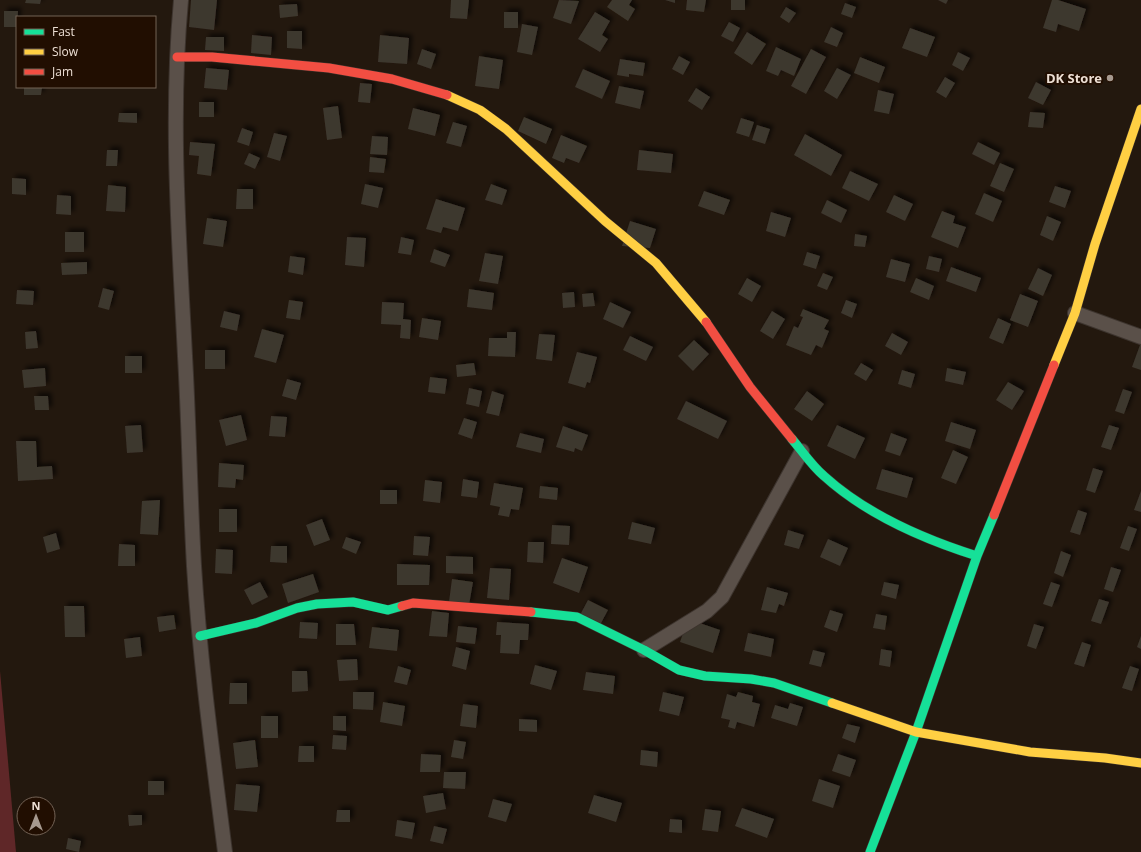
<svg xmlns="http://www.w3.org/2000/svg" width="1141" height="852" font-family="'Open Sans',sans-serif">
<defs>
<filter id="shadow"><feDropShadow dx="3.5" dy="-3.5" stdDeviation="2" flood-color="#0009"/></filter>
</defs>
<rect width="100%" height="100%" fill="#23180e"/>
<path fill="#5f2728" d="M0 671 16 852H0Z"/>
<path fill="#3e372e" filter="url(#shadow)" d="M26 0H41L40 4 25 3Z
M191 0H217L214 30 189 27Z
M451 0H469L467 19 450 18Z
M559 0 579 1 571 24 553 18Z
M612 0H632L629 5 635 9 628 21 607 7Z
M665 0H675V3Z
M687 0H706L704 12 686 10Z
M731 0H745V10H731Z
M938 0H948L946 4Z
M1052 0H1058L1086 9 1079 31 1058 24 1056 32 1043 28Z
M845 3 856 7 852 18 841 14Z
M297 4 298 16 280 18 279 5Z
M786 7 796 13 789 23 780 17Z
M4 11H18L17 27H4Z
M504 12H518V28H504Z
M595 12 610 21 602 35 608 39 600 52 578 39Z
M729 22 740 28 733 42 721 36Z
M522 24 538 27 532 55 517 52Z
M831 27 843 33 837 47 824 42Z
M910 28 935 37 927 57 902 48Z
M287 31H302V49L287 48Z
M747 32 766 44 752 65 734 53Z
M252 35 272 37 271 55 251 53Z
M380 35 409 38 407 64 378 62Z
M206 37H224V51L205 50Z
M776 47 801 59 794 76 781 70 778 76 766 71Z
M422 49 436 54 431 69 417 64Z
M811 49 826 57 806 94 791 86Z
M958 52 970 58 963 71 952 65Z
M479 56 503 60 499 89 475 86Z
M679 56 690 62 683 75 672 69Z
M860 57 885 67 879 83 854 73Z
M620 59 645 63 643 76 629 74V77L617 75Z
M206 68 229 70 227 90 204 88Z
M837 68 851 75 837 99 824 91Z
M583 69 610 81 602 99 575 87Z
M945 77 955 83 946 98 936 92Z
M1036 82 1051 90 1043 105 1028 98Z
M360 83 372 84 370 103 358 102Z
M619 86 644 91 640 109 615 103Z
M24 87H42L41 95H24Z
M696 88 710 97 702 110 688 101Z
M878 90 894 94 889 114 874 111Z
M199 102H214V117H199Z
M338 106 342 138 327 140 323 108Z
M413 108 440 115 435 136 408 129Z
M1030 112 1045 113 1043 128 1028 127Z
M119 113H137V123L118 122Z
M524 117 552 129 546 144 518 131Z
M741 118 754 122 749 137 736 133Z
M453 122 467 126 461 147 446 143Z
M757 125 770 129 765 144 752 140Z
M242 128 253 132 249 146 237 142Z
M274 133 287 136 280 161 267 157Z
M805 134 842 155 831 176 794 155Z
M561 135 587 146 579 163 566 158 564 163 552 158Z
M372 136 388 137 387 155 370 154Z
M190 142 215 144 211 176 197 174 199 156 189 155Z
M978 142 1000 153 994 165 972 154Z
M107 150H118L117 166H106Z
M639 150 673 154 671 173 637 170Z
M249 153 260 158 255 169 244 164Z
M370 157 386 159 384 173 369 172Z
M1000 163 1014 169 1004 192 990 186Z
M850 171 878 184 869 201 842 188Z
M12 178 26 179V195L12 194Z
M365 184 383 188 378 208 361 204Z
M491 184 507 190 502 205 485 200Z
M108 185 126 187 125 212 106 211Z
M1055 186 1071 191 1065 208 1049 202Z
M237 189H253V209H236Z
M704 191 730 200 724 215 698 206Z
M984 193 1002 201 993 222 975 214Z
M57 195 71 196V215L56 214Z
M894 195 913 204 905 221 886 212Z
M436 199 465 208 458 231 443 227 441 233 426 229Z
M827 200 847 210 841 223 821 213Z
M942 211 955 216 953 223 966 227 958 248 931 237Z
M771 212 791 218 785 237 766 231Z
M1047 216 1061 222 1053 241 1040 235Z
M207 218 227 221 223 247 203 244Z
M630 221 656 229 650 248 622 246Z
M65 232H84V252H65Z
M855 234 867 236 865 247 854 246Z
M347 237 366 238 364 267 345 265Z
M401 237 414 240 411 255 398 253Z
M434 249 450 255 445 267 430 262Z
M807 252 820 256 816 269 803 265Z
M485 253 503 256 498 284 479 281Z
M290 256 305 258 303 275 288 272Z
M929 256 942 259 939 272 926 269Z
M891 259 910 264 905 282 886 277Z
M87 262V274L62 275 61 263Z
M951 267 981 278 976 292 946 281Z
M1038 268 1052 275 1043 296 1028 289Z
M823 273 833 277 827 290 817 286Z
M747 278 761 286 752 302 738 294Z
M916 278 934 286 929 300 910 292Z
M103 288 114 291 109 310 98 307Z
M469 289 494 293 492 310 467 307Z
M17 290 34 291 33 305 16 304Z
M574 292 575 307 563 308 562 293Z
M593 293 595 306 583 307 582 294Z
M1020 294 1038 301 1028 327 1010 320Z
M289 300 303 302 300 320 286 318Z
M846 300 857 304 852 318 841 313Z
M382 302 404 303 403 319 411 320 410 339 400 338 401 325 381 324Z
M610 302 631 312 623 328 603 319Z
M803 309 829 320 824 329 829 331 822 348 816 345 811 355 786 345 794 326 798 328 803 317 800 316Z
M224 311 240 315 237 331 220 327Z
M772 311 785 319 773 339 760 331Z
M422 318 441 321 438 340 419 337Z
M998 318 1011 324 1003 344 989 338Z
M262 329 284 335 276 363 254 357Z
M36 331 38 348 26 349 25 332Z
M507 332H516L515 357 488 356 489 338H507Z
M892 333 908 342 901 355 885 346Z
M539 334 555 335 552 361 536 359Z
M630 336 653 347 646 361 623 350Z
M694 340 709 354 693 371 678 356Z
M1140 345H1141V370L1132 367Z
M205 350H225V369H205Z
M577 352 597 357 590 383 587 382 585 388 568 383Z
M125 356H142V373H125Z
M474 363 476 375 457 377 456 365Z
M861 363 873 370 866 381 854 374Z
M45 368 46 386 24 388 22 370Z
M947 368 966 372 963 385 945 381Z
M902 370 915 374 911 388 898 384Z
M430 377 447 379 445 394 428 392Z
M287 379 301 383 296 400 282 396Z
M1008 382 1024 391 1012 410 996 400Z
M469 388 482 391 479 407 466 404Z
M1123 389 1132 392 1124 414 1115 411Z
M492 391 504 395 499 416 486 413Z
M807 391 824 404 812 421 794 409Z
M34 396H48L49 410H35Z
M686 401 727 421 718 439 677 419Z
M241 415 247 440 226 446 219 420Z
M271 416 287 417 285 437 269 436Z
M464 418 477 422 472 439 458 434Z
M951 422 976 430 970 449 945 441Z
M141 425 143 452 127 453 125 426Z
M837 425 865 438 855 459 827 446Z
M1109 425 1119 428 1111 450 1101 447Z
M563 426 588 435 582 451 575 448 574 452 556 447Z
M520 433 544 439 541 453 516 447Z
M891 433 907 439 900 456 885 451Z
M16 441H36L37 467 52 466 53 479 18 481Z
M953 450 968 457 956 484 941 478Z
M219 463 244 465 243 480 236 479 235 488 218 487Z
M1093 468 1103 471 1095 493 1086 490Z
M882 469 913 478 907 498 876 489Z
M463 479 479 482 477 498 461 496Z
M425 480 442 482 440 503 423 501Z
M494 483 523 488 519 510 511 509 509 517 498 515 500 507 490 505Z
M540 486 558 488 557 500 539 498Z
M380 490H397V504H380Z
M1141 491V512L1134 510Z
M160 500 158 535 140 534 142 501Z
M219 509H237V532H219Z
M1078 510 1087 513 1080 535 1070 532Z
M322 519 330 540 314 546 306 525Z
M632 522 655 528 651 544 628 539Z
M552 525 570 526 569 545 551 544Z
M1128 526 1137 529 1129 551 1120 548Z
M788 530 804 535 799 549 784 545Z
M56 533 60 549 47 553 43 537Z
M414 536 430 537 428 556 413 555Z
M346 537 361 542 356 554 342 548Z
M828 539 848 548 840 566 820 557Z
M528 542H544L543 563 527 562Z
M119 544 135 545V566H118Z
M271 546H287V563L270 562Z
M216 549 233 550 232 574 215 573Z
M1061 551 1071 555 1063 577 1054 573Z
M446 556 473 557V574L446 573Z
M562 558 588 567 579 593 553 583Z
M397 564 430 565 429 585H397Z
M1111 567 1121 570 1113 592 1104 589Z
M490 568 511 569 509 600 487 598Z
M313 574 319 592 288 603 282 584Z
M452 579 473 582 469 605 449 602Z
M260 582 268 597 252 605 244 590Z
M884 582 899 585 896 599 881 595Z
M1051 582 1060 585 1052 607 1043 604Z
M767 587 788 593 784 606 779 604 776 613 761 610Z
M1099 599 1109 602 1101 624 1091 621Z
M588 600 608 610 600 625 580 615Z
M64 606H84L85 637H65Z
M830 610 843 614 837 632 824 627Z
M432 611 449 613 447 637 429 636Z
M876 614 887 616 885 630 873 628Z
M174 615 176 629 159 632 157 617Z
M688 619 720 630 713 653 680 642Z
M300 622 318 623 317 639 299 638Z
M497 622 529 624 528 640H520L519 654 500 653 501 635H496Z
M336 624H354L356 645H336Z
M1034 624 1044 627 1036 649 1027 646Z
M458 626 477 628 475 644 456 642Z
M372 627 399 630 397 651 369 648Z
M748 633 774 639 771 657 744 651Z
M1141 636V649L1137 647Z
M140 637 142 656 126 658 124 639Z
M1082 642 1091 645 1084 667 1074 664Z
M456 647 470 651 466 670 452 666Z
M881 649 892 651 890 667 879 665Z
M813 650 825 653 821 667 809 664Z
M357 659 358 680 339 681 337 660Z
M535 665 557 671 551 690 530 684Z
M398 666 411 670 407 685 394 682Z
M1130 666 1139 669 1132 691 1122 688Z
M292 671H307L308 691 292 692Z
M586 672 615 676 613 694 583 690Z
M230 683H247V704H229Z
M353 692H374L373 710 353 709Z
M663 692 684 697 679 716 659 711Z
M738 692 753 696 752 702 760 704 754 727 737 722 735 729 728 727 730 720 721 718 727 694 736 697Z
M383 702 405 706 402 726 380 722Z
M790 703 803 707 797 726 771 718 775 705 788 709Z
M463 704 478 706 476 728 460 726Z
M261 716H278V738H261Z
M333 716H346V731L333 730Z
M519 719 537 720V732L519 731Z
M847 724 860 727 855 743 842 738Z
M333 735 347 736 346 750 332 749Z
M255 740 258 767 236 769 233 743Z
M454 740 466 742 463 759 451 757Z
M299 746H314V762H298Z
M641 750 658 752 657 767 640 765Z
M421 754 441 755 440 772H420Z
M838 754 856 760 850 777 832 771Z
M444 772H466L465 789 443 788Z
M819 779 840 786 833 808 812 801Z
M148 781H164V795H148Z
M236 784 260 786 257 812 234 810Z
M443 793 446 809 426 813 423 796Z
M594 795 622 803 616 822 588 813Z
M493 799 512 804 506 822 488 817Z
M742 808 774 819 767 838 735 826Z
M705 809 721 811 718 832 702 830Z
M337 810H350V822H336Z
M128 815H142V825L129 826Z
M670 819 682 820V833L669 832Z
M397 820 415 823 412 839 395 836Z
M434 826 447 829 443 844 430 841Z
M68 838 81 841 79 852 66 849Z"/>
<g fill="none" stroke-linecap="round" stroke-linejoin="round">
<defs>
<path id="street" d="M181 0C170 119 179 237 185 356 189 426 190 496 194 566 200 662 213 757 225 852
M1075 313 1141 337
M644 650 707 611 722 597 802 451"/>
<path id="fast" d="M792 439C802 451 812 466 824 476 867 515 923 539 977 556
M531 612 577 617 644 650 679 670 705 676 751 679 774 683 832 703
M200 636 256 623 297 608 317 604 353 602 388 610 402 606
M870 852 916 732 977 556 994 515"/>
<path id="slow" d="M447 95 480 110 506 129 605 221 656 263 706 322
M1054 365 1075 313 1095 244 1141 109
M832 703 916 732 1030 752 1105 758 1141 763"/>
<path id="jam" d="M177 57H212L329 68 392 79 447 95
M706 322 750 387 792 439
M994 515 1054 365
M402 606 413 603 531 612"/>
</defs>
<use href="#street" stroke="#3d342e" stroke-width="16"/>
<use href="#fast" stroke="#3d342e" stroke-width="10"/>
<use href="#slow" stroke="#3d342e" stroke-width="10"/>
<use href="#jam" stroke="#3d342e" stroke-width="10"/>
<use href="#street" stroke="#5a5049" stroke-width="14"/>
<use href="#fast" stroke="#16e098" stroke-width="9"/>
<use href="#slow" stroke="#ffcf43" stroke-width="9"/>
<use href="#jam" stroke="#f24e42" stroke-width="9"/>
</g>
<circle fill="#a6998f" stroke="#210e01" stroke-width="1.5" cx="1110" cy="78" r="4"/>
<g text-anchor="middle" stroke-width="4" stroke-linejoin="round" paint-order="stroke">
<g font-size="13" font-weight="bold" fill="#eddfd4" stroke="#210e01" text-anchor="end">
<text x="1102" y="83">DK Store</text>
</g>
</g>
<rect x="16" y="16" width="140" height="72" fill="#210e01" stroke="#736255"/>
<rect x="24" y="29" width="20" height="6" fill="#16e098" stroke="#736255"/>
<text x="52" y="36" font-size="12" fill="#eddfd4">Fast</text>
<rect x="24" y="49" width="20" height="6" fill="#ffcf43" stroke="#736255"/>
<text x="52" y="56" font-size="12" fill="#eddfd4">Slow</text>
<rect x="24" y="69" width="20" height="6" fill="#f24e42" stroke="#736255"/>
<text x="52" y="76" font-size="12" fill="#eddfd4">Jam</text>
<g transform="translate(36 816)"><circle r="19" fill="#210e01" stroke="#736255"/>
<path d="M0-3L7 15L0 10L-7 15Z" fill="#a6998f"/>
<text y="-6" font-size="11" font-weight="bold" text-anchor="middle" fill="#eddfd4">N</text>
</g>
</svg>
